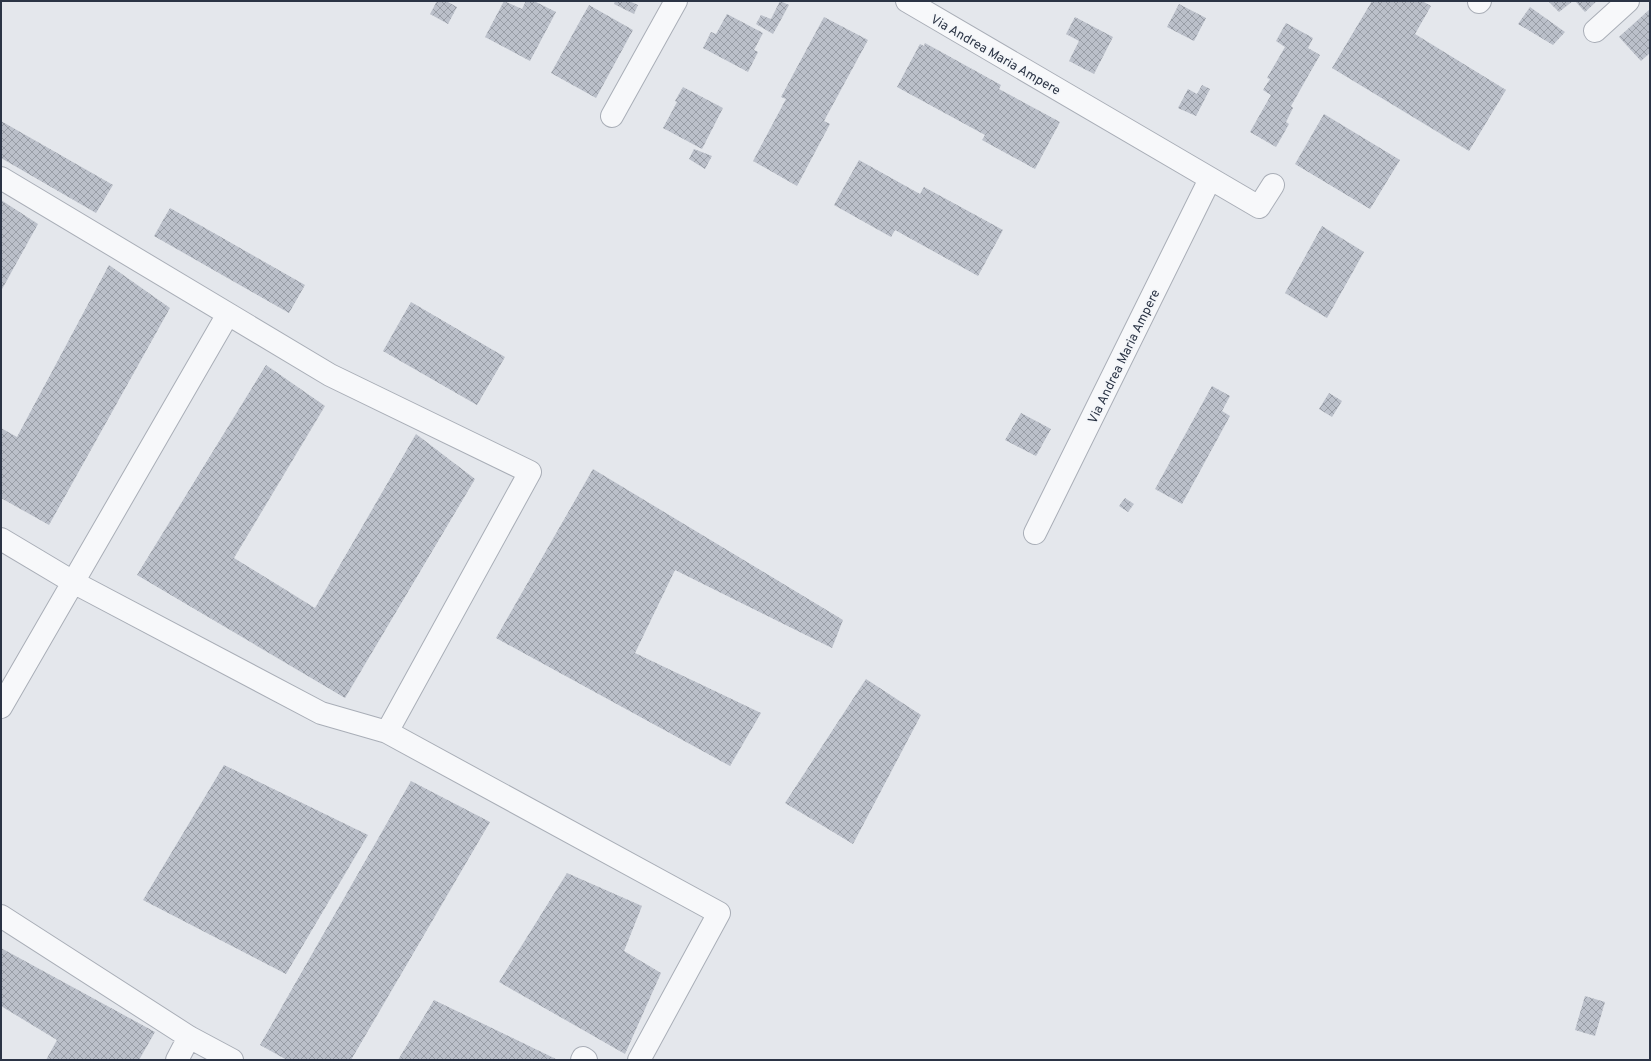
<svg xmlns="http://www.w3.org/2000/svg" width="1651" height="1061" font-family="Overpass,sans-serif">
<defs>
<pattern id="building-cross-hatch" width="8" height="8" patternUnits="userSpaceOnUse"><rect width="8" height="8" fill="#bbc0ca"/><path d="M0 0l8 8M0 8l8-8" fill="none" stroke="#989da6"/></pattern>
</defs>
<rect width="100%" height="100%" fill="#e4e7ec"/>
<path fill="url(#building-cross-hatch)" d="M437 1H446L457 7 448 24 430 14Z
M504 1 522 9 526 1H534L556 12 530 61 485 37Z
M615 1H629L638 5 634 14 614 4Z
M780 1 789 5 773 34 756 24 761 15 771 19Z
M1372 1H1422L1431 6 1415 34 1506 90 1469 151 1332 68Z
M1548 1H1573L1559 12Z
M1575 1H1597L1585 12Z
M1179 4 1206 18 1194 41 1167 27Z
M589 5 633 30 596 98 551 73Z
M1530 7 1565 32 1553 45 1518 24Z
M1650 9V53L1641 61 1619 37Z
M727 14 763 33 754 50 758 52 748 72 703 48 711 32 716 34Z
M824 17 868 40 824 121 830 124 797 186 753 161 786 99 781 97Z
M1075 17 1113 37 1094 74 1069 61 1079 41 1066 34Z
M1286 23 1313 38 1308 48 1320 55 1291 106 1293 108 1286 122 1289 124 1276 147 1250 132 1271 95 1263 90 1270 79 1267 78 1285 47 1276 41Z
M925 43 1001 85 999 89 1060 122 1035 169 982 140 985 135 897 87 920 44 924 46Z
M1202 85 1210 89 1196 116 1178 108 1188 89 1197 94Z
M683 87 723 108 702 149 663 128 677 102 675 101Z
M1324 114 1400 160 1370 209 1295 164Z
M1 121 113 185 96 213 1 158Z
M694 149 712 156 705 169 689 159Z
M859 160 920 194 924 187 1003 230 978 276 895 230 891 237 834 205Z
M1 200 38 224 1 291Z
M170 208 305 285 289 313 154 236Z
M1322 226 1364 252 1327 318 1285 293Z
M109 265 170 308 49 525 1 498V428L17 437Z
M411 302 505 357 477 405 383 351Z
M266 365 325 406 234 558 315 608 416 434 475 479 345 698 137 575Z
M1212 386 1230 396 1222 411 1230 416 1182 504 1155 489Z
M1329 393 1342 401 1332 417 1319 409Z
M1021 413 1051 429 1036 456 1005 440Z
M593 469 843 620 832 648 675 570 635 653 761 713 730 766 496 638Z
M1125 498 1134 504 1128 512 1119 506Z
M866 679 921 715 853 844 785 803Z
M224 765 368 835 286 974 143 900Z
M411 781 490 822 351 1060H287L260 1045Z
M567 873 642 906 624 951 661 973 625 1054 499 982Z
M1 948 155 1032 139 1060H46L57 1040 1 1006Z
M1585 996 1605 1002 1595 1036 1575 1030Z
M434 1000 558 1060H398Z"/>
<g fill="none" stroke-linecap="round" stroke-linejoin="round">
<defs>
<path id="minor" d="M907 1 1259 207 1273 185
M1479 2 1480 1
M1595 31 1628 1
M612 116 676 1
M1 178 330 375 530 472 387 732
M1035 533 1210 179
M1 539 73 582 321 713 387 732 719 913 639 1060
M1 707 228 314
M1 916 189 1037 232 1060
M177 1060 189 1037
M582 1060 583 1058 586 1060"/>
</defs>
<use href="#minor" stroke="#a9aeb7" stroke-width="24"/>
<use href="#minor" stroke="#f7f8fa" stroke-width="22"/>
</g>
<g text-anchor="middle" stroke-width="3.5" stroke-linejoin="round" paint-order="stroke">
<g font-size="13" fill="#2b3445" stroke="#f4f6f9">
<text transform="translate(996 54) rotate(30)" y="5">Via Andrea Maria Ampere</text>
<text transform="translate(1123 356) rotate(-64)" y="5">Via Andrea Maria Ampere</text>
</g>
</g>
<rect width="1651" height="1061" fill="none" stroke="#2b3445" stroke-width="4"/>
</svg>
